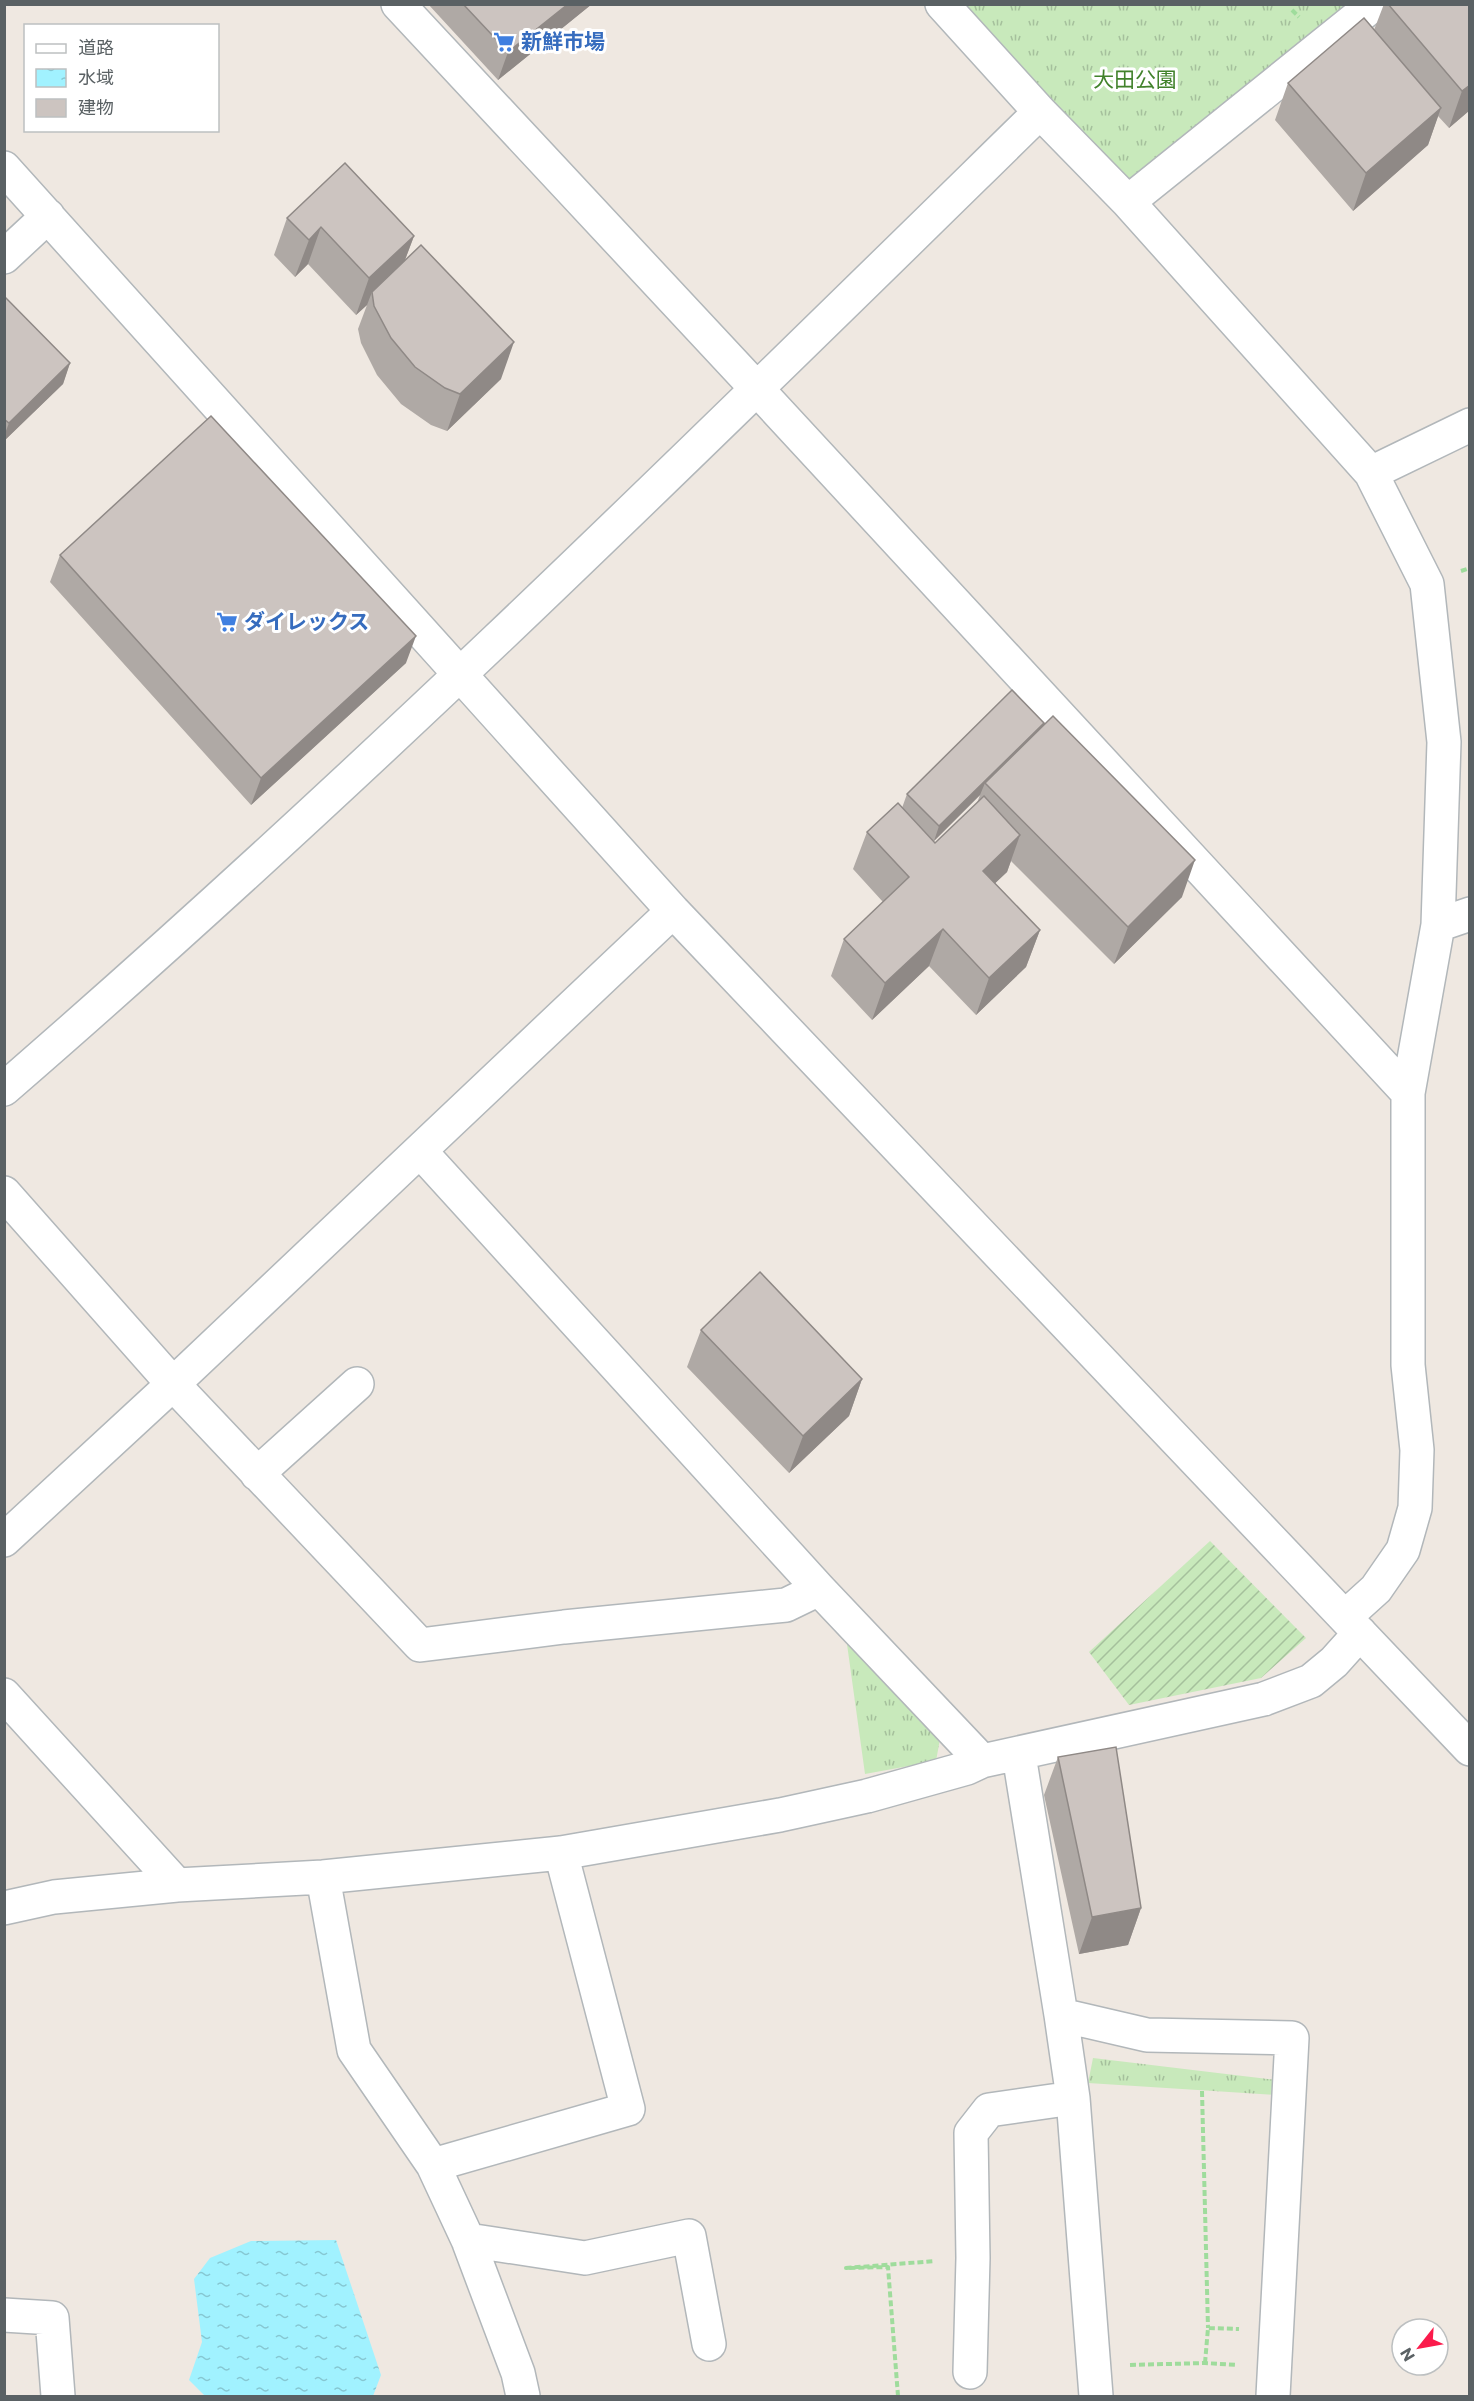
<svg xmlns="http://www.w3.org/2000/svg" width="1474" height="2401" font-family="Commissioner,'Noto Sans JP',sans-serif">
<defs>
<pattern id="grass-tufts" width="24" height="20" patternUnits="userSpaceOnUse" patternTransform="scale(1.5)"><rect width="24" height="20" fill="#c8e9bb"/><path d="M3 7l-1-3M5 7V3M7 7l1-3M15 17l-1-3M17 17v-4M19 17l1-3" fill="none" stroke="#a5c09c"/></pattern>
<pattern id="garden-furrows" width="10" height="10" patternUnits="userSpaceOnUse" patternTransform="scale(1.5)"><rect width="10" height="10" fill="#c8e9bb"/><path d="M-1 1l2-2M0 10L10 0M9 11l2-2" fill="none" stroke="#a5c09c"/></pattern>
<pattern id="water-ripples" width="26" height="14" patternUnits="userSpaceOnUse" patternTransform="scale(1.5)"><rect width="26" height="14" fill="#a1f2ff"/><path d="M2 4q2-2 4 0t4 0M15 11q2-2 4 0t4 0" fill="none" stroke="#86c7d2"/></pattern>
</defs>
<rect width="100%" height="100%" fill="#efe8e1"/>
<path fill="url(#grass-tufts)" d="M965 5H1348L1127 184Z
M846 1637 940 1739 936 1761 865 1774Z
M1093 2058 1277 2080 1274 2095 1088 2083Z"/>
<path fill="url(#garden-furrows)" d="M1210 1541 1306 1638 1261 1678 1129 1705 1089 1652Z"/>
<path fill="url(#water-ripples)" d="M336 2240 381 2375 373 2396H205L189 2380 202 2342 194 2279 210 2258 251 2241Z"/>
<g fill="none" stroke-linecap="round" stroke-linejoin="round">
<defs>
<path id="minor" d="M398 4 757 389 1408 1093
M942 4 1040 112 1128 202 1371 473 1427 584 1444 742 1438 925 1408 1093V1365L1417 1450 1415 1508 1403 1550 1376 1589 1345 1617
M4 168 673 911 1470 1749
M1128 202 1374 4
M4 257 48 216
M1371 473 1470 425
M1438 925 1470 914
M4 1089C363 778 701 444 1040 112
M420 1151 819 1589 982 1761
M4 1193 173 1384 420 1645 564 1627 786 1605 819 1589
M257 1474 357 1384
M4 1540 173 1384 673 911
M4 1695 177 1885
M1019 1755 1061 2015 1147 2035 1292 2038 1273 2396
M323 1877 354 2050 433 2165 468 2240 518 2373 523 2396
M4 1908 54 1897 177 1885 323 1877 561 1853 780 1815 867 1796 967 1768 982 1761 1264 1699 1311 1681 1334 1662 1360 1633
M1061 2015 1073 2098 1096 2396
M433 2165 628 2109 561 1853
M468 2240 585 2258 689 2236 709 2344
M4 2315 52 2318 58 2396
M970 2372 973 2258 971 2133 989 2110 1073 2098"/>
</defs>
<use href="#minor" stroke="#b2b7ba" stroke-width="36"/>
<path stroke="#9fdc9c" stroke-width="4" stroke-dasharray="6 3" stroke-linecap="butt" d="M1292 10 1299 17
M1461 571 1470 568
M1202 2091 1208 2328
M1205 2363 1208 2328 1239 2329
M1130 2365 1205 2363 1237 2365
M898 2396 888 2267 846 2268 935 2261"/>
<use href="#minor" stroke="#fff" stroke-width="33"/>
</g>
<path fill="#afa9a5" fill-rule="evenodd" d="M428 4H592L498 80Z
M1384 4H1470V110L1449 128 1438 116 1428 145 1353 211 1275 120 1288 83 1374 30Z
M287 218 414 236 405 260 501 379 447 431 431 425 401 404 377 375 361 343 358 329 367 305 356 315 308 264 295 277 274 255Z
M4 296 70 363 63 384 4 441Z
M60 555 406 663 251 805 50 582Z
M1042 726 1182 897 1114 964 1011 861 1007 872 995 883 1040 930 1026 967 976 1015 929 966 872 1020 831 976 844 939 883 902 853 869 867 832 902 808 907 794ZM980 795 977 803 935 843 934 841Z
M701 1330 862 1379 849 1416 789 1473 687 1367Z
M1058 1757 1141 1908 1128 1945 1079 1954 1044 1795Z"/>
<path fill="#8f8986" d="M568 4H592L498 80 508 52Z
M1470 85V110L1449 128 1462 91Z
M1441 108 1428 145 1353 211 1366 173Z
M321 227 308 264 295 277 309 240Z
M414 236 400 273 372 292 367 305 356 315 369 278Z
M514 342 501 379 447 431 460 394Z
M70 363 63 384 4 441V436L9 423Z
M416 636 406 663 251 805 261 778Z
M1044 723 1038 738 985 783 980 795 934 841 939 826Z
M1020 835 1007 872 969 908 983 871Z
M1195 860 1182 897 1114 964 1128 927Z
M943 929 929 966 872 1020 885 983Z
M1040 930 1026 967 976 1015 989 978Z
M862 1379 849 1416 789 1473 803 1436Z
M1141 1908 1128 1945 1079 1954 1092 1917Z"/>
<path fill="#ccc4c0" stroke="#8f8986" stroke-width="1.5" d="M463 4H568L508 52Z
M1388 4H1470V85L1462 91Z
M1364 18 1441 108 1366 173 1288 83Z
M345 163 414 236 369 278 321 227 309 240 287 218Z
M421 245 514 342 460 394 445 388 415 367 391 338 374 306 372 292Z
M4 296 70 363 9 423 4 419Z
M211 416 416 636 261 778 60 555Z
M1012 690 1044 723 939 826 907 794Z
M1053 716 1195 860 1128 927 985 783Z
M984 796 1020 835 983 871 1040 930 989 978 943 929 885 983 844 939 909 877 867 832 898 803 935 843Z
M760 1272 862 1379 803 1436 701 1330Z
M1116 1747 1141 1908 1092 1917 1058 1757Z"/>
<defs>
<symbol id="supermarket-bare" viewBox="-9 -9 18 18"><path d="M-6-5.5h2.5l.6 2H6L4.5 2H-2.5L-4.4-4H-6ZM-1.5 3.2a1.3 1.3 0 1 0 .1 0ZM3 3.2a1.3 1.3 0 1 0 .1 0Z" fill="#3f7fe0" stroke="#fff" stroke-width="2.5" paint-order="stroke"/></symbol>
</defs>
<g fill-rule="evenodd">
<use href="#supermarket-bare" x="489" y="27" width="30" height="30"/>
<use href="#supermarket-bare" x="212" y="607" width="30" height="30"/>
</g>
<g text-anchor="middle" stroke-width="6" stroke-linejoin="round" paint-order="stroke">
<g font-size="21" font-weight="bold" fill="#366cbe" stroke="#fff" text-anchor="start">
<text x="521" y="49">新鮮市場</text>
<text x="244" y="629">ダイレックス</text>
</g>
<g font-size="21" fill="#41822b" stroke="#fff">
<text x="1135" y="87">大田公園</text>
</g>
</g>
<rect width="1474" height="2401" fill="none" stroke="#5a6164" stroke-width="12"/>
<rect x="24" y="24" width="195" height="108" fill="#ffffff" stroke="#bdc0c1" stroke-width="1.5"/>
<rect x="36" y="44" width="30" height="9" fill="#ffffff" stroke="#bdc0c1" stroke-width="1.5"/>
<text x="78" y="54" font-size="18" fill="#5a6164">道路</text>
<rect x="36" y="69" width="30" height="18" fill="url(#water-ripples)" stroke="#bdc0c1" stroke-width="1.5"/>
<text x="78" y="84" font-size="18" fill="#5a6164">水域</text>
<rect x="36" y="99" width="30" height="18" fill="#ccc4c0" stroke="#bdc0c1" stroke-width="1.5"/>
<text x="78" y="114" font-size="18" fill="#5a6164">建物</text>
<g transform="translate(1420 2347) rotate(239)"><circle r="28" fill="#ffffff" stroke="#bdc0c1" stroke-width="1.5"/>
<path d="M0-4.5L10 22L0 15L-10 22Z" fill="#fb1b4c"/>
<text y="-9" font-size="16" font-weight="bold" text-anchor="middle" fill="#5a6164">N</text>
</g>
</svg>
